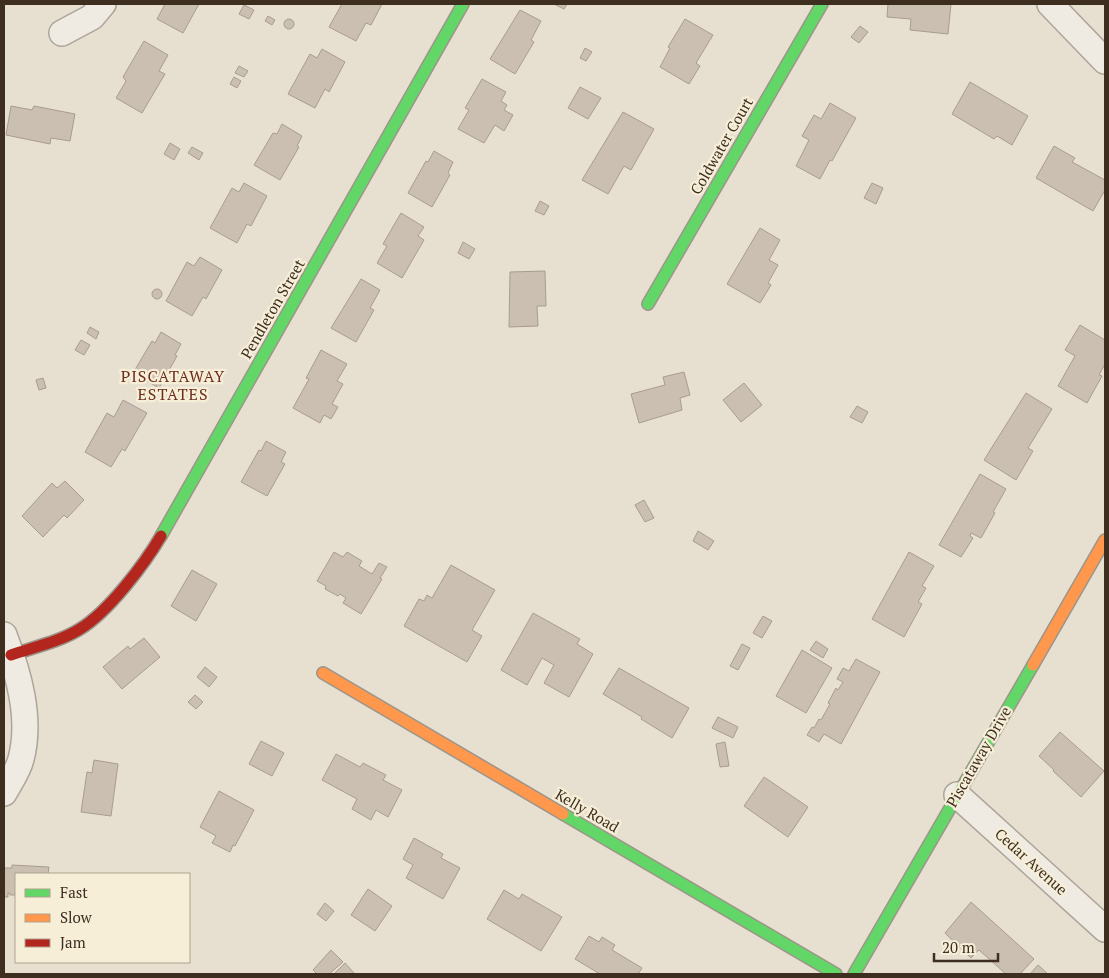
<svg xmlns="http://www.w3.org/2000/svg" width="1109" height="978" font-family="'PT Serif',serif">
<rect width="100%" height="100%" fill="#e7e0d1"/>
<path fill="#cbbfb2" stroke="#a89c90" d="M165 4H199L183 33 157 19Z
M342 4H382L371 25 366 23 356 41 329 27Z
M554 4H567L564 9Z
M888 4H951L948 34 910 30 911 19 887 17Z
M244 5 254 10 249 19 239 14Z
M520 10 541 21 531 40 534 42 515 74 490 59Z
M268 16 275 20 272 25 265 21Z
M284 24a5 5 0 1 1 10 0a5 5 0 1 1-10 0Z
M685 19 713 35 696 63 700 66 689 84 660 67 670 48 668 47Z
M860 26 868 32 859 43 851 37Z
M144 41 168 55 159 71 165 74 142 113 116 98 126 81 123 77Z
M585 48 592 52 586 61 580 58Z
M322 49 345 62 329 92 325 89 315 108 288 94 310 54 317 58Z
M239 66 248 71 244 77 235 73Z
M234 77 241 81 237 88 230 84Z
M482 79 506 92 501 101 507 105 504 110 513 115 504 131 495 125 484 143 458 129 469 110 465 108Z
M970 82 1028 116 1012 145 997 136 994 139 952 114Z
M580 87 601 98 588 119 568 108Z
M830 103 856 118 832 161 830 160 820 179 796 166 809 140 802 136 814 115 821 119Z
M11 106 32 110 34 106 75 114 70 141 51 138 50 144 6 135Z
M623 112 654 129 631 170 624 166 608 194 582 180Z
M282 124 302 136 297 146 299 147 280 180 254 165 273 133 277 134Z
M170 143 180 149 174 160 164 154Z
M1054 146 1075 158 1072 162 1105 180V190L1093 211 1036 178Z
M192 147 203 153 199 160 188 153Z
M434 151 453 162 448 173 450 175 432 207 408 193 426 161 428 162Z
M244 183 267 196 251 226 247 224 237 243 210 228 232 188 239 192Z
M872 183 883 188 876 204 864 198Z
M540 201 549 206 544 215 535 211Z
M401 213 424 227 418 236 424 240 402 278 377 263 387 246 383 244Z
M760 228 780 240 769 260 778 265 768 283 771 285 760 303 727 284Z
M463 242 475 249 469 259 458 253Z
M200 257 222 270 206 299 203 297 192 316 166 301 187 262 194 266Z
M545 271 546 306H537L538 326 509 327 510 272Z
M361 279 380 290 370 308 374 310 356 342 331 328Z
M152 294a5 5 0 1 1 10 0a5 5 0 1 1-10 0Z
M1080 325 1105 340V364L1099 375 1102 376 1087 403 1058 386 1075 356 1065 350Z
M90 327 99 332 96 339 87 333Z
M161 332 181 344 175 355 177 356 159 388 133 373 152 341 155 343Z
M81 340 90 345 84 355 75 350Z
M321 350 347 364 337 381 343 384 332 404 338 407 331 419 324 415 320 423 293 408 309 379 306 378Z
M684 372 690 395 680 398 682 410 639 423 631 394 665 385 663 377Z
M43 378 46 388 39 390 36 380Z
M744 383 762 405 741 422 723 400Z
M1026 393 1052 409 1028 448 1033 451 1016 480 984 460Z
M123 400 147 413 125 451 122 449 111 467 85 452 107 413 114 417Z
M857 406 868 412 862 423 850 417Z
M266 441 286 452 281 462 285 464 267 496 241 482 259 450 261 451Z
M980 474 1006 489 993 512 995 513 981 538 971 533 970 536 973 538 961 557 939 545Z
M65 481 84 500 67 518 64 515 43 537 22 516 52 483 57 488Z
M644 500 654 518 645 522 635 505Z
M698 531 714 541 708 550 693 541Z
M334 552 343 557 347 552 362 561 359 566 372 574 379 563 387 567 380 578 382 579 361 614 343 603 346 598 340 594 338 596 325 589 326 586 317 581Z
M909 552 934 566 922 586 926 588 918 602 922 604 904 637 872 619Z
M451 565 495 590 472 630 482 636 467 662 404 626 419 599 424 601 427 595 432 598Z
M192 570 217 584 196 621 171 606Z
M533 613 580 639 577 644 593 654 569 697 544 683 554 665 542 658 527 685 501 670Z
M763 616 772 621 762 638 753 633Z
M144 638 160 657 122 689 103 667 128 646 130 649Z
M816 641 828 649 823 658 810 650Z
M742 644 750 648 738 670 730 666Z
M802 650 832 668 806 713 776 696Z
M856 659 880 672 841 744 824 734 819 742 807 735 812 727 814 728 819 719 821 720 830 704 828 703 836 688 838 690 843 682 837 679 843 668 849 671Z
M205 667 217 677 209 687 197 677Z
M619 668 689 708 672 738 641 719 642 717 603 694Z
M195 695 203 702 196 709 188 702Z
M718 717 738 727 733 738 712 728Z
M1060 732 1104 771 1081 797 1053 771 1054 770 1039 756Z
M261 741 284 753 272 776 249 764Z
M725 742 729 766 720 767 716 744Z
M336 754 360 767 363 763 386 775 383 780 402 790 388 817 376 810 371 820 352 809 357 799 322 780Z
M94 760 118 764 111 816 81 812 87 772 92 773Z
M764 777 808 807 788 837 744 806Z
M219 791 254 810 235 846 233 845 230 852 212 843 216 836 200 827Z
M414 838 443 854 441 858 460 868 443 899 406 878 413 865 403 859Z
M12 865 49 867 48 874H16V895H10V893H8V897H4V868H12Z
M368 889 392 906 375 931 351 915Z
M504 890 519 899 522 894 562 917 541 951 487 919Z
M971 902 1034 959 1020 974H1006L979 950 971 958 945 933Z
M325 903 334 911 326 921 317 914Z
M589 936 599 942 602 937 615 945 612 950 642 968 638 974H600L575 959Z
M331 950 343 962 329 974H317L313 970Z
M345 963 354 973 353 974H334Z
M1038 965 1048 974H1030Z"/>
<g fill="none" stroke-linecap="round" stroke-linejoin="round">
<defs>
<path id="street" d="M1050 4 1105 61
M62 33 92 17 103 4
M4 635C18 672 32 718 21 759 18 771 10 782 4 793
M957 795 1105 929"/>
<path id="fast" d="M648 304 822 4
M161 536 463 4
M563 814 836 974
M854 974 1033 665"/>
<path id="slow" d="M1033 665 1105 540
M323 673 563 814"/>
<path id="jam" d="M11 655C34 647 59 642 80 629 108 612 144 565 161 536"/>
</defs>
<use href="#street" stroke="#ada599" stroke-width="28"/>
<use href="#fast" stroke="#9c958a" stroke-width="14"/>
<use href="#slow" stroke="#9c958a" stroke-width="14"/>
<use href="#jam" stroke="#9c958a" stroke-width="14"/>
<use href="#street" stroke="#efebe3" stroke-width="25"/>
<use href="#fast" stroke="#63d668" stroke-width="11"/>
<use href="#slow" stroke="#ff974d" stroke-width="11"/>
<use href="#jam" stroke="#b3261e" stroke-width="11"/>
</g>
<g text-anchor="middle" stroke-width="4.5" stroke-linejoin="round" paint-order="stroke">
<g font-size="15" fill="#3d2e20" stroke="#f7eed8">
<text transform="translate(722 146) rotate(-60)" y="5">Coldwater Court</text>
<text transform="translate(273 309) rotate(-60)" y="5">Pendleton Street</text>
<text transform="translate(979 757) rotate(-60)" y="5">Piscataway Drive</text>
<text transform="translate(587 811) rotate(30)" y="5">Kelly Road</text>
<text transform="translate(1031 862) rotate(42)" y="5">Cedar Avenue</text>
</g>
<g font-size="16" letter-spacing="1" fill="#6b2e1e" stroke="#f7eed8">
<text x="173" y="382">PISCATAWAY<tspan x="173" dy="18">ESTATES</tspan></text>
</g>
</g>
<rect width="1109" height="978" fill="none" stroke="#3d2e20" stroke-width="10"/>
<rect x="15" y="873" width="175" height="90" fill="#f7eed8" stroke="#ada18e"/>
<rect x="25" y="889" width="25" height="8" fill="#63d668" stroke="#ada18e"/>
<text x="60" y="898" font-size="15" fill="#3d2e20">Fast</text>
<rect x="25" y="914" width="25" height="8" fill="#ff974d" stroke="#ada18e"/>
<text x="60" y="923" font-size="15" fill="#3d2e20">Slow</text>
<rect x="25" y="939" width="25" height="8" fill="#b3261e" stroke="#ada18e"/>
<text x="60" y="948" font-size="15" fill="#3d2e20">Jam</text>
<path d="M934 953v8h64v-8" fill="none" stroke="#3d2e20" stroke-width="2.5"/>
<text x="942" y="953" font-size="15" fill="#3d2e20" stroke="#f7eed8" stroke-width="4" paint-order="stroke">20 m</text>
</svg>
